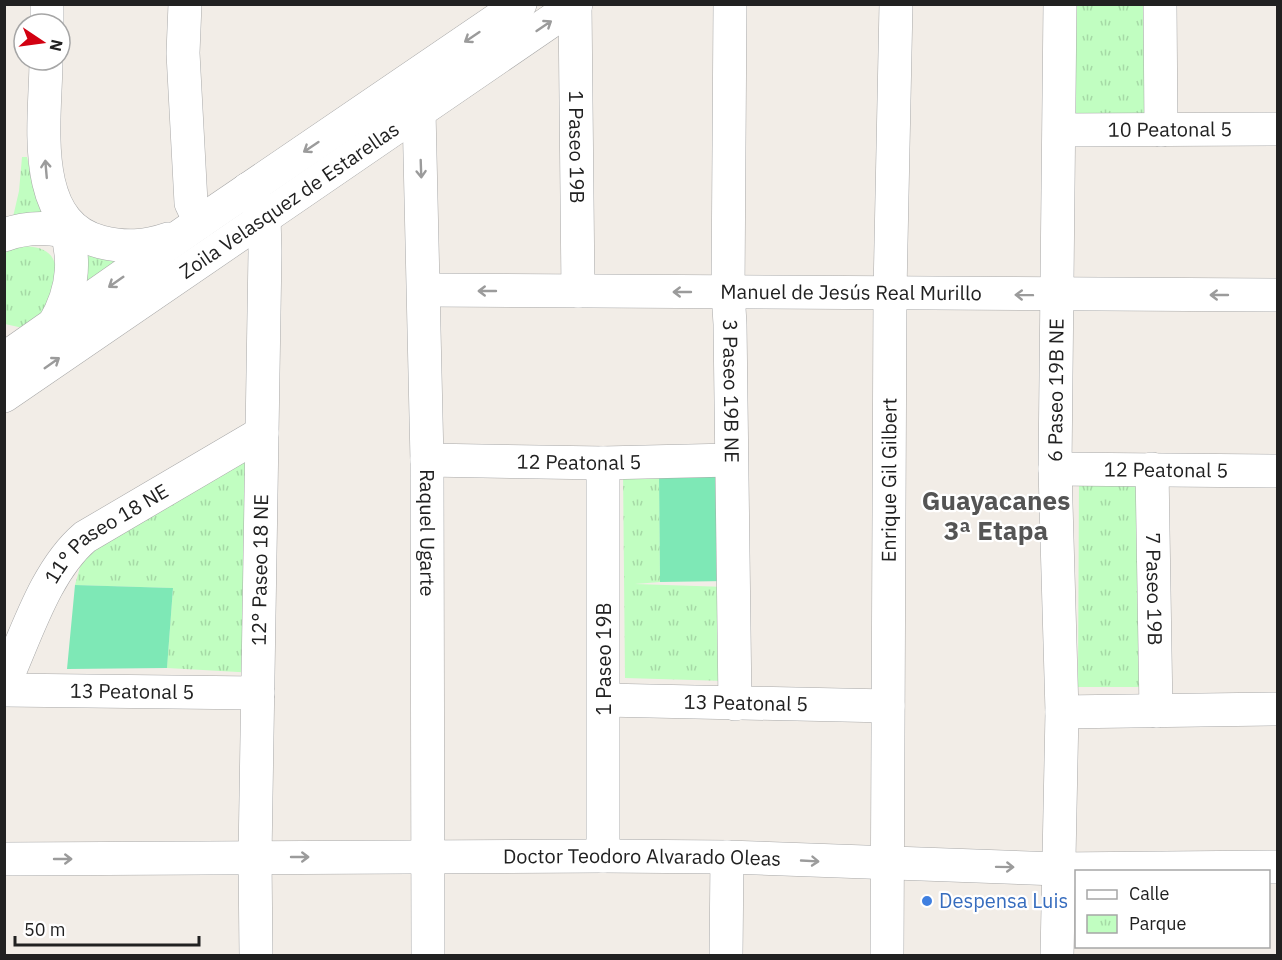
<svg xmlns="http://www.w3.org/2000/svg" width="1282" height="960" font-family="'IBM Plex Sans',sans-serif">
<defs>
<pattern id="park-tufts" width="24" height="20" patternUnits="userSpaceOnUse" patternTransform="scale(1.5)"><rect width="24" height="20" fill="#c1fec1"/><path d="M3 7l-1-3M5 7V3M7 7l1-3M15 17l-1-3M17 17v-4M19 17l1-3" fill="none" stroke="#a6d9a6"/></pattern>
</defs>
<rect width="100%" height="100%" fill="#f2ede7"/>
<path fill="url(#park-tufts)" d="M1076 5H1149L1148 120 1075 119Z
M22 157H27L32 178 50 214 13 217 19 191Z
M15 246C63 244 58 268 54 306L23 328 5 324 4 254Z
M81 247 118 261 82 288Z
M255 447 257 673 167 668 173 588 75 585 84 553Z
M623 471 659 474 660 582 635 584 727 587 726 681 625 678Z
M1079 479H1147L1145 687H1078Z"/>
<path fill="#7ee8b6" d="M659 474H727V581L660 582Z
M75 585 173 588 167 668 67 669Z"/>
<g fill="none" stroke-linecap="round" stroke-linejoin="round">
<defs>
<g id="minor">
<path d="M185 4 183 53 191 203 200 222"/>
<path id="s1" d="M730 4 728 292 730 324 735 704"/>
<path d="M1160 4 1161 130"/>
<path id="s2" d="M575 5 578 291"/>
<path d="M47 24V4"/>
<path d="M46 60C46 117 27 223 101 242 125 248 145 247 168 239"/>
<path id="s3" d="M419 111 427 460 428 956"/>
<path id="s4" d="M1060 130 1278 129"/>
<path d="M248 189 264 216 265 252 255 857 256 956"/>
<path d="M4 235C31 225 57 227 83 236"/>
<path id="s5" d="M425 290 1278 295"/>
<path d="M53 326C75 289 78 252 59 213"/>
<path d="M4 359 200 222 520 4"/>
<path id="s6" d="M4 396 576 4"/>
<path id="s7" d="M427 460 603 463 731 460"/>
<path d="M603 463V856"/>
<path id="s8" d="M1055 469 1278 471"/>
<path id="s9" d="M1152 469 1156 711"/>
<path id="s10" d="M4 684C26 636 45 571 85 537L262 433"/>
<path id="s11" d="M4 690 258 693"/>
<path id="s12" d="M604 700 888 706"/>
<path d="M1062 712 1278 709"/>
<path id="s13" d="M4 859 603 856 727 857 1058 869 1278 867"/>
<path d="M726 956 727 857"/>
<path id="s14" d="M887 956 890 292 896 4"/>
<path id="s15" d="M1057 956 1062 712 1055 469 1060 4"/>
</g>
</defs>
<use href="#minor" stroke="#a8a8a8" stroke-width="34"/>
<use href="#minor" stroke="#fff" stroke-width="33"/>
</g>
<defs><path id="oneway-shaft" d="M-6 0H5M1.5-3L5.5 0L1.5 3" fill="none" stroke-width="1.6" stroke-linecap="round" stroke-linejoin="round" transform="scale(1.5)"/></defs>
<g stroke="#9b9b9b">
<use href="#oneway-shaft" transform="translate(544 26) rotate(-34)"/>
<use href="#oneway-shaft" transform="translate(472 37) rotate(146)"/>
<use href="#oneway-shaft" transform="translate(311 147) rotate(146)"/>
<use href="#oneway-shaft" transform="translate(46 169) rotate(-95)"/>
<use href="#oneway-shaft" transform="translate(421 169) rotate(88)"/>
<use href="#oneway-shaft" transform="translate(116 282) rotate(145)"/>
<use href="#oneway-shaft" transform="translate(487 291) rotate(-180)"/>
<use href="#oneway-shaft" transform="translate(682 292) rotate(-180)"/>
<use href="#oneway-shaft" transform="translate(1024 295) rotate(-179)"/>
<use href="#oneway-shaft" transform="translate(1219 295) rotate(180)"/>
<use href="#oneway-shaft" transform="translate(52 363) rotate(-35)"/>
<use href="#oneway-shaft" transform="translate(300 857)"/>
<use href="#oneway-shaft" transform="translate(63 859)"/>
<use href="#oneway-shaft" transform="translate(810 861) rotate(3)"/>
<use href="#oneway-shaft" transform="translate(1005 867) rotate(1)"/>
</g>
<circle fill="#3f7fe0" stroke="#fff" stroke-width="2" cx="927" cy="901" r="6"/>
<g text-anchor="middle" stroke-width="4.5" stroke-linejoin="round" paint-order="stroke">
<g font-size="20" fill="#212121" stroke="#fff">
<text dy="7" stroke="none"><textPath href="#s4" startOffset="110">10 Peatonal 5</textPath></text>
<text dy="7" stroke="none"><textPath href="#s2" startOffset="142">1 Paseo 19B</textPath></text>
<text dy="7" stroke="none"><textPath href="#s6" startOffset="346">Zoila Velasquez de Estarellas</textPath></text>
<text dy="7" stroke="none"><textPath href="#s5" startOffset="426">Manuel de Jesús Real Murillo</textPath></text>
<text dy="7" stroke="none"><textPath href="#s1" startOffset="387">3 Paseo 19B NE</textPath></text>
<text dy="7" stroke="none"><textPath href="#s15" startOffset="566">6 Paseo 19B NE</textPath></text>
<text dy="7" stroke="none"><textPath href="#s7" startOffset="152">12 Peatonal 5</textPath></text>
<text dy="7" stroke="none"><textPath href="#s8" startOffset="111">12 Peatonal 5</textPath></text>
<text dy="7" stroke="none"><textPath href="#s14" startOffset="476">Enrique Gil Gilbert</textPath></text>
<text dy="7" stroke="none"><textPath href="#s3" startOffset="422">Raquel Ugarte</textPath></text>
<text dy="7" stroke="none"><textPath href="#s10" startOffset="188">11° Paseo 18 NE</textPath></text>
<text transform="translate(260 570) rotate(-89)" y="7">12° Paseo 18 NE</text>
<text dy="7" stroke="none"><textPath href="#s9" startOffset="120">7 Paseo 19B</textPath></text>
<text transform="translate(604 659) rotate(-90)" y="7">1 Paseo 19B</text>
<text dy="7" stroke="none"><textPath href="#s11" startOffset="128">13 Peatonal 5</textPath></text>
<text dy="7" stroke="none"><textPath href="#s12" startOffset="142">13 Peatonal 5</textPath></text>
<text dy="7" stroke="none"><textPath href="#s13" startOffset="638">Doctor Teodoro Alvarado Oleas</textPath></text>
</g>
<g font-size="20" fill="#366cbe" stroke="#fff" text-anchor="start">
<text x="939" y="908">Despensa Luis</text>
</g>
<g font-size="26" font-weight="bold" fill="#545454" stroke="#fff">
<text x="996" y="510">Guayacanes<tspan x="996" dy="30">3ª Etapa</tspan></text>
</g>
</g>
<rect width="1282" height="960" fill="none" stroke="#212121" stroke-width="12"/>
<rect x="1075" y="870" width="195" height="78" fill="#ffffff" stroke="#a6a6a6" stroke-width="1.5"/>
<rect x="1087" y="890" width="30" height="9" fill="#ffffff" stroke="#a6a6a6" stroke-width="1.5"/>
<text x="1129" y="900" font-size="18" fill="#212121">Calle</text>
<rect x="1087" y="915" width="30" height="18" fill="url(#park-tufts)" stroke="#a6a6a6" stroke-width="1.5"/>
<text x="1129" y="930" font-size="18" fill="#212121">Parque</text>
<g transform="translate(42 42) rotate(103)"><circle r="28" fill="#ffffff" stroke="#a6a6a6" stroke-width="1.5"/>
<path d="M0-4.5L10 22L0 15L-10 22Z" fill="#d20011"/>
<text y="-9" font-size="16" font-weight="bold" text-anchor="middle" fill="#212121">N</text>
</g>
<path d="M15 936v9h184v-9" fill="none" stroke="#212121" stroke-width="3"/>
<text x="24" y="936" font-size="18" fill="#212121" stroke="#ffffff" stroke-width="4.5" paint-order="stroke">50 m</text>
</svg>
